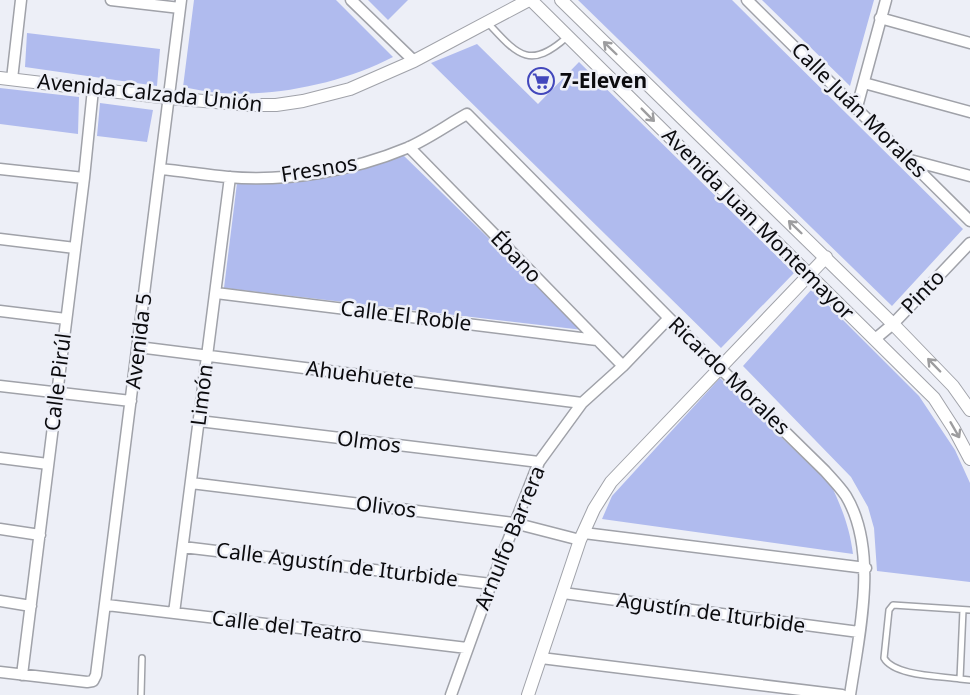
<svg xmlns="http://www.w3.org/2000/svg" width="970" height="695" font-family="'Noto Sans',sans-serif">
<rect width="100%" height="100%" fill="#edeff7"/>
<path fill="#b0bbee" d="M194 0H336L393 57C343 83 276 97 220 93 207 92 195 89 183 87Z
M368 0H408L388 20Z
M578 0H732L963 229 892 306Z
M762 0H874L850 86Z
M27 33 160 49 157 86 25 67Z
M477 44 538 104 579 62 794 273 721 348 431 63Z
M0 88 79 97 78 134 0 124Z
M100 103 153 110 147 142 97 136Z
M402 154 583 330 224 288 237 183 287 181Z
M812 289 919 396 955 450 970 483V582L877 571 874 528 868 507 851 477 743 366Z
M720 378 831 485C842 508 850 529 853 554L602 519 612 496Z"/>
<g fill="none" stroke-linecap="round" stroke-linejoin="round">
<defs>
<path id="service" d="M488 23C517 54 529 71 567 37
M963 610 960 679C940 676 894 676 884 658L889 610 893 605 970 610
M960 679 970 680
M141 695 142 658"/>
<path id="minor" d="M111 0 180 8
M351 0 414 61
M747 0 970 221
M880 18 970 43
M12 79 21 0
M864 83 970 112
M857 107 886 0
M409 147 623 366
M910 160 970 176
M0 169 84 178
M160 169C183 171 205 175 228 177 287 182 352 171 407 148 428 139 447 125 467 114L669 318 825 471C832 479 840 487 846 496 879 551 859 635 850 695
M0 239 75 248
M216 293 597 340
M0 311 66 319
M875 339 893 324 970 243
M138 347 582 403
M0 386 131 401
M199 421 539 462
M0 458 48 464
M191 483 514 523 580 540
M0 529 40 535
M584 533 866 568
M183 547 491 584
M563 593 859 632
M0 601 31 606
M107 605 467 648
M174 613 230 177
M541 658 842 695
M0 672 87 682 93 681 96 675 181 0
M22 675 84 178 93 89
M451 695 491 584 539 462 582 403 623 366 669 318"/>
<path id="tertiary" d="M531 0 934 398 954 429 970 459
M561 0 893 324 953 386 970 410
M0 78 169 98 250 105H276L303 101 350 89 414 61 529 0
M528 695 580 540 594 509 611 482 826 257"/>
</defs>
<use href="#service" stroke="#a0a2a9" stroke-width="8"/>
<use href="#minor" stroke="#a0a2a9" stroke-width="13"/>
<use href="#tertiary" stroke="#a0a2a9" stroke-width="14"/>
<use href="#service" stroke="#fff" stroke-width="5"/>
<use href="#minor" stroke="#fff" stroke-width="10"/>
<use href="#tertiary" stroke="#fff" stroke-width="12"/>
</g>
<defs><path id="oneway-shaft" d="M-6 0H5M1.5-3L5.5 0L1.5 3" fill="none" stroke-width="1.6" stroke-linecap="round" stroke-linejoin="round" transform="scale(1.5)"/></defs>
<g stroke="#9d9d9f">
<use href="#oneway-shaft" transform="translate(610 48) rotate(-136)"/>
<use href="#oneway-shaft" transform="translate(648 115) rotate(45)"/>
<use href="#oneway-shaft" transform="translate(795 227) rotate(-136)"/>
<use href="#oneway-shaft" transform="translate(934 365) rotate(-134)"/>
<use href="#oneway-shaft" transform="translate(955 430) rotate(60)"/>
</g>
<defs>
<symbol id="supermarket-ring" viewBox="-11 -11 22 22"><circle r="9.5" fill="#edeff7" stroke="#4247bc" stroke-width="1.5"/><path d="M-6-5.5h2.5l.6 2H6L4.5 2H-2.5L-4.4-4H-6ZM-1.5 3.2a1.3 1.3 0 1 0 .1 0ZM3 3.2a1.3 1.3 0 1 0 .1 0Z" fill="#4247bc"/></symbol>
</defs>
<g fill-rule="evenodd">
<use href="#supermarket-ring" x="526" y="66" width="30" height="30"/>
</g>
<g text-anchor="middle" stroke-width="5" stroke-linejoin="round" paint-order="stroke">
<g font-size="21" font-weight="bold" fill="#0b0b0e" stroke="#edeff7" text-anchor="start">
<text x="560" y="88">7-Eleven</text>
</g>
<g font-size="21" fill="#0b0b0e" stroke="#edeff7">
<text transform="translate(150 93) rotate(6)" y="7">Avenida Calzada Unión</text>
<text transform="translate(859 110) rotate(45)" y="7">Calle Juán Morales</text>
<text transform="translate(319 169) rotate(-9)" y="7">Fresnos</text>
<text transform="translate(758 224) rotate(45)" y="7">Avenida Juan Montemayor</text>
<text transform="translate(516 257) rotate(46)" y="7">Ébano</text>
<text transform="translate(923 292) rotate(-46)" y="7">Pinto</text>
<text transform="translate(406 316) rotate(7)" y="7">Calle El Roble</text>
<text transform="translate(139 341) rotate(-83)" y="7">Avenida 5</text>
<text transform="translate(360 375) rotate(7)" y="7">Ahuehuete</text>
<text transform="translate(729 376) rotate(44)" y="7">Ricardo Morales</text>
<text transform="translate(58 382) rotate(-83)" y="7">Calle Pirúl</text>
<text transform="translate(202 395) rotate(-83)" y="7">Limón</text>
<text transform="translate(369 442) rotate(7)" y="7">Olmos</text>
<text transform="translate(386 507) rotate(7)" y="7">Olivos</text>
<text transform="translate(510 538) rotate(-68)" y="7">Arnulfo Barrera</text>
<text transform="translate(337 565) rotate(7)" y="7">Calle Agustín de Iturbide</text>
<text transform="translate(711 613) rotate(8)" y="7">Agustín de Iturbide</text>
<text transform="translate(287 627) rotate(7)" y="7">Calle del Teatro</text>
</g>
</g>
</svg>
